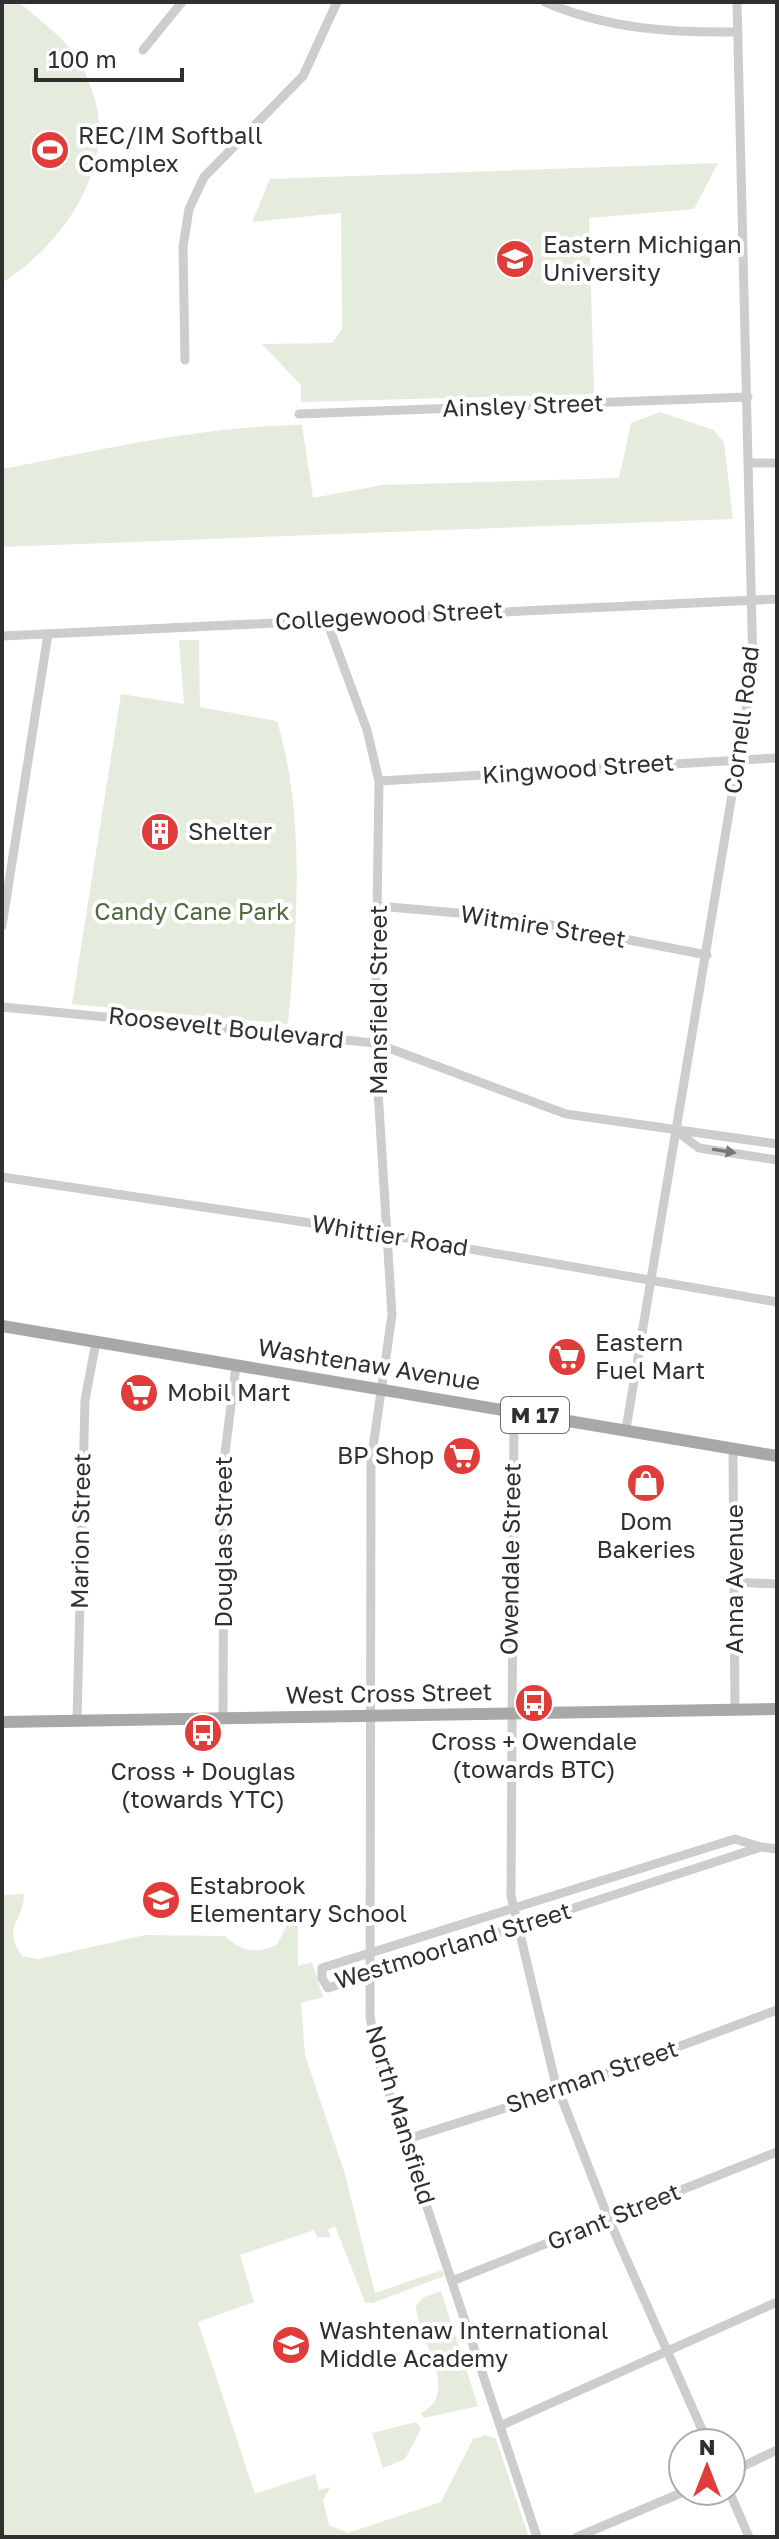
<svg xmlns="http://www.w3.org/2000/svg" width="779" height="2539" font-family="'Golos Text',sans-serif">
<rect width="100%" height="100%" fill="#fff"/>
<path fill="#e5ecde" d="M2 2H18C39 18 61 36 77 57 83 65 86 76 90 85 122 161 65 243 2 283Z
M718 163 694 209 589 218 594 394 301 402V385L262 344 332 343 342 329 341 213 252 222 270 179Z
M660 412 714 430 724 443 733 519 2 547V469C101 450 200 426 302 425L313 498 382 485 619 478 631 423Z
M179 640H199L200 707 277 721C306 819 297 924 288 1024L72 1004 121 694 184 704Z
M24 1894C24 1922 1 1927 22 1956L38 1959 145 1935 225 1936C242 1952 255 1954 277 1945L287 1925 298 1926V1966L312 1962 323 1997 301 2003 305 2055 344 2171 375 2293 442 2270 444 2276 373 2303 365 2302 335 2226 328 2230 331 2237H317L314 2230 240 2255 254 2302 198 2322 255 2494 315 2474 319 2490 331 2487 323 2500 329 2525 348 2533 441 2502 473 2439 485 2435 496 2439 529 2537H2V1895Z
M441 2291 478 2406 424 2418 421 2413C463 2392 416 2338 416 2306L422 2298Z
M416 2422 421 2429 405 2459 383 2468 372 2433Z"/>
<g fill="none" stroke-linecap="round" stroke-linejoin="round">
<path stroke="#cdcdcd" stroke-width="9" d="M545 2C607 29 672 33 738 32
M143 50 182 2
M185 360 183 247 189 209 204 177 303 76 337 2
M299 414 748 397
M748 463H777
M326 619 367 730 379 781 375 1043 392 1315 371 1461 370 2016 377 2057 537 2537
M2 636 777 599
M379 781 777 758
M378 906 515 918 707 955
M2 926 48 634
M2 1007 375 1043 566 1114 777 1144
M679 1133 699 1148 777 1160
M2 1177 371 1232 777 1302
M514 1411 511 1896 555 2081 609 2220 708 2443
M626 1429 753 669 737 2
M733 1449 735 1709
M735 1582 777 1584
M223 1718 224 1461 236 1366
M77 1721 85 1400 96 1342
M735 1839 761 1847 328 1988 322 1978V1968Z
M761 1847 777 1849
M404 2140 559 2091 777 2010
M452 2281 777 2152
M500 2426 777 2302
M731 2472 777 2450
M729 2491 749 2537
M577 2537 686 2491"/>
<path stroke="#a8a8a8" stroke-width="12" d="M2 1326 777 1456
M2 1722 777 1709"/>
</g>
<defs><path id="oneway-solid" d="M-6-.8H1V-3.2L6.5 0L1 3.2V.8H-6Z" transform="scale(2)"/></defs>
<use fill="#777" href="#oneway-solid" transform="translate(724 1151) rotate(9)"/>
<defs>
<symbol id="stadium-disc" viewBox="-11 -11 22 22"><circle r="9.5" fill="#e03c39" stroke="#fff"/><path d="M0-5a6.5 5 0 1 0 0 10a6.5 5 0 1 0 0-10ZM-3.5-1.8h7v3.6h-7Z" fill="#fff"/></symbol>
<symbol id="university-disc" viewBox="-11 -11 22 22"><circle r="9.5" fill="#e03c39" stroke="#fff"/><path d="M0-5L7-2L0 1L-7-2ZM-4 1L0 2.5L4 1V4Q0 6-4 4Z" fill="#fff"/></symbol>
<symbol id="building-disc" viewBox="-11 -11 22 22"><circle r="9.5" fill="#e03c39" stroke="#fff"/><path d="M-4-6H4V6H1V3H-1V6H-4ZM-2.5-4.3h1.7v1.8h-1.7ZM.8-4.3h1.7v1.8H.8ZM-2.5-1h1.7V.8h-1.7ZM.8-1h1.7V.8H.8Z" fill="#fff"/></symbol>
<symbol id="supermarket-disc" viewBox="-11 -11 22 22"><circle r="9.5" fill="#e03c39" stroke="#fff"/><path d="M-6-5.5h2.5l.6 2H6L4.5 2H-2.5L-4.4-4H-6ZM-1.5 3.2a1.3 1.3 0 1 0 .1 0ZM3 3.2a1.3 1.3 0 1 0 .1 0Z" fill="#fff"/></symbol>
<symbol id="shop-disc" viewBox="-11 -11 22 22"><circle r="9.5" fill="#e03c39" stroke="#fff"/><path d="M-5-2.5h2.3a2.7 3.5 0 0 1 5.4 0H5L5.5 6h-11ZM-1.5-2.5h3a1.5 2.3 0 0 0-3 0Z" fill="#fff"/></symbol>
<symbol id="bus-disc" viewBox="-11 -11 22 22"><circle r="9.5" fill="#e03c39" stroke="#fff"/><path d="M-5-6H5V4H4V6H2V4H-2V6H-4V4H-5ZM-3.5-4V0h7V-4ZM-3.5 1.2v1.5H-2V1.2ZM2 1.2v1.5H3.5V1.2Z" fill="#fff"/></symbol>
<symbol id="school-disc" viewBox="-11 -11 22 22"><circle r="9.5" fill="#e03c39" stroke="#fff"/><path d="M0-5L7-2L0 1L-7-2ZM-4 1L0 2.5L4 1V4Q0 6-4 4Z" fill="#fff"/></symbol>
</defs>
<g fill-rule="evenodd">
<use href="#stadium-disc" x="28" y="128" width="44" height="44"/>
<use href="#university-disc" x="493" y="237" width="44" height="44"/>
<use href="#building-disc" x="138" y="810" width="44" height="44"/>
<use href="#supermarket-disc" x="545" y="1335" width="44" height="44"/>
<use href="#supermarket-disc" x="117" y="1371" width="44" height="44"/>
<use href="#supermarket-disc" x="440" y="1434" width="44" height="44"/>
<use href="#shop-disc" x="624" y="1461" width="44" height="44"/>
<use href="#bus-disc" x="512" y="1681" width="44" height="44"/>
<use href="#bus-disc" x="181" y="1711" width="44" height="44"/>
<use href="#school-disc" x="139" y="1878" width="44" height="44"/>
<use href="#school-disc" x="269" y="2323" width="44" height="44"/>
</g>
<g text-anchor="middle" stroke-width="8" stroke-linejoin="round" paint-order="stroke">
<rect fill="#fff" stroke="#6e6e6e" stroke-width="2" x="501" y="1397" width="68" height="36" rx="6"/>
<g font-size="22" font-weight="bold" fill="#303030">
<text x="535" y="1423">M 17</text>
</g>
<g font-size="24" fill="#303030" stroke="#fff" text-anchor="start">
<text x="78" y="144">REC/IM Softball<tspan x="78" dy="28">Complex</tspan></text>
<text x="543" y="253">Eastern Michigan<tspan x="543" dy="28">University</tspan></text>
<text x="188" y="840">Shelter</text>
<text x="595" y="1351">Eastern<tspan x="595" dy="28">Fuel Mart</tspan></text>
<text x="167" y="1401">Mobil Mart</text>
<text x="434" y="1464" text-anchor="end">BP Shop</text>
<text x="646" y="1530" text-anchor="middle">Dom<tspan x="646" dy="28">Bakeries</tspan></text>
<text x="534" y="1750" text-anchor="middle">Cross + Owendale<tspan x="534" dy="28">(towards BTC)</tspan></text>
<text x="203" y="1780" text-anchor="middle">Cross + Douglas<tspan x="203" dy="28">(towards YTC)</tspan></text>
<text x="189" y="1894">Estabrook<tspan x="189" dy="28">Elementary School</tspan></text>
<text x="319" y="2339">Washtenaw International<tspan x="319" dy="28">Middle Academy</tspan></text>
</g>
<g font-size="24" fill="#303030" stroke="#fff">
<text transform="translate(523 406) rotate(-2)" y="8">Ainsley Street</text>
<text transform="translate(389 616) rotate(-3)" y="8">Collegewood Street</text>
<text transform="translate(742 720) rotate(-83)" y="8">Cornell Road</text>
<text transform="translate(578 769) rotate(-4)" y="8">Kingwood Street</text>
<text transform="translate(543 927) rotate(9)" y="8">Witmire Street</text>
<text transform="translate(379 1000) rotate(-90)" y="8">Mansfield Street</text>
<text transform="translate(226 1028) rotate(6)" y="8">Roosevelt Boulevard</text>
<text transform="translate(390 1236) rotate(9)" y="8">Whittier Road</text>
<text transform="translate(369 1365) rotate(9)" y="8">Washtenaw Avenue</text>
<text transform="translate(81 1531) rotate(-89)" y="8">Marion Street</text>
<text transform="translate(224 1542) rotate(-90)" y="8">Douglas Street</text>
<text transform="translate(511 1559) rotate(-89)" y="8">Owendale Street</text>
<text transform="translate(735 1579) rotate(-90)" y="8">Anna Avenue</text>
<text transform="translate(389 1694) rotate(-1)" y="8">West Cross Street</text>
<text transform="translate(453 1946) rotate(-17)" y="8">Westmoorland Street</text>
<text transform="translate(592 2077) rotate(-19)" y="8">Sherman Street</text>
<text transform="translate(400 2115) rotate(73)" y="8">North Mansfield</text>
<text transform="translate(614 2217) rotate(-22)" y="8">Grant Street</text>
</g>
<g font-size="24" fill="#4f6a3e" stroke="#fff">
<text x="192" y="920">Candy Cane Park</text>
</g>
</g>
<rect width="779" height="2539" fill="none" stroke="#303030" stroke-width="8"/>
<g transform="translate(707 2467)"><circle r="38" fill="#ffffff" stroke="#acacac" stroke-width="2"/>
<path d="M0-6L14 30L0 20L-14 30Z" fill="#e03c39"/>
<text y="-12" font-size="22" font-weight="bold" text-anchor="middle" fill="#303030">N</text>
</g>
<path d="M36 68v12h146v-12" fill="none" stroke="#303030" stroke-width="4"/>
<text x="48" y="68" font-size="24" fill="#303030" stroke="#ffffff" stroke-width="6" paint-order="stroke">100 m</text>
</svg>
